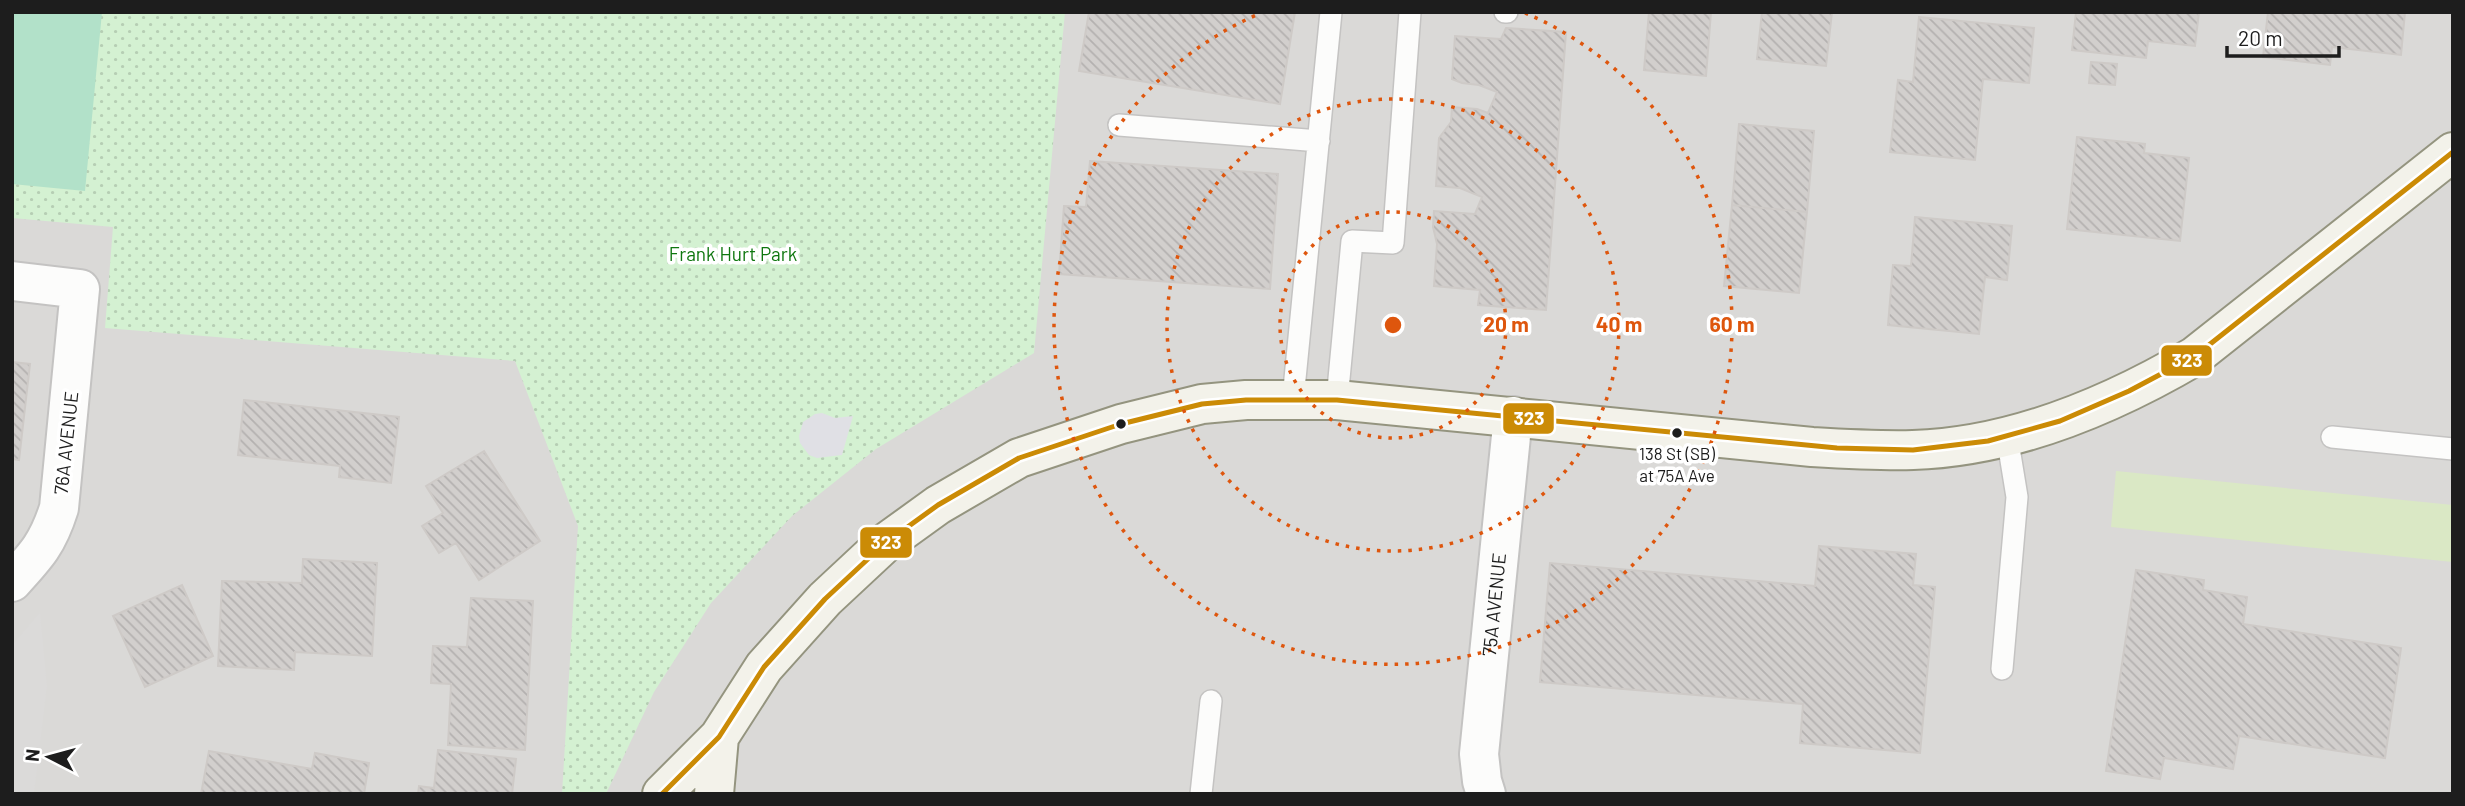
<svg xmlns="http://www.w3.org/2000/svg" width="2465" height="806" font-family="Barlow,sans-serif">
<defs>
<pattern id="park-dots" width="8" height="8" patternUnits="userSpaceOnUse" patternTransform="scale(1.75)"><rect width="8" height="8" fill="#d4f1d2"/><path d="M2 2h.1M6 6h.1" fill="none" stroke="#b6ceb4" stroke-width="1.8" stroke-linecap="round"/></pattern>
<pattern id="building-back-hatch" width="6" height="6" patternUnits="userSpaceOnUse" patternTransform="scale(1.75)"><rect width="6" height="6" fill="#d2cfcd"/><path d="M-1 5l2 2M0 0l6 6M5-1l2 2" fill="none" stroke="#b4b1b0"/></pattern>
</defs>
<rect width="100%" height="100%" fill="#ebe9e6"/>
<path fill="#dad9d7" d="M12 12H2453V794H12Z"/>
<path fill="#dae8c5" d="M2116 471 2453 505V562L2111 527Z"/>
<path fill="url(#park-dots)" d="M12 12H1065L1034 353 876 449 792 516 711 603 654 692 606 794H562L578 526 515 361 105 328 113 227 12 218Z"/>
<path fill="#b2e1c9" d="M12 12H102L85 191 12 184Z"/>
<path fill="#dbdad9" d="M40 612 47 686 34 794H12V645Z"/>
<path fill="#e0e0e5" d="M822 413 835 418 853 416 842 455 817 458 809 455 800 443 799 436 803 422 815 414Z"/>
<path fill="url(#building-back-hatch)" stroke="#cecac7" stroke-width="2" d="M1089 12H1295L1280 104 1079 71Z
M1649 12H1711L1706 76 1644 70Z
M1762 12H1832L1826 66 1757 59Z
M2076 12H2199L2195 46 2148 41 2146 58 2072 50Z
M2268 12H2405L2401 55 2332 47 2330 65 2263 57Z
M1919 17 2034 28 2029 83 1983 79 1975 160 1890 152 1898 80 1913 82Z
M1506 28 1566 32 1546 310 1478 305 1480 290 1434 286 1437 244 1433 227 1434 211 1475 214 1482 197 1460 188 1436 186 1439 138 1451 122 1452 107 1477 109 1488 113 1497 92 1479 85 1462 83 1452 79 1455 36 1501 39Z
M2091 62 2117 64 2115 85 2089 83Z
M1739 124 1814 131 1807 212 1732 205Z
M2077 137 2145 144 2144 153 2189 158 2180 241 2067 229Z
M1090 161 1278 174 1270 289 1059 274 1064 206 1086 207Z
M1732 205 1807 212 1799 293 1724 286Z
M1915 217 2012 226 2007 280 1985 277 1979 334 1888 325 1893 265 1911 266Z
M12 362 30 364 19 460 12 459Z
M244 400 399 417 391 483 339 477 340 466 238 455Z
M484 451 540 541 479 580 456 543 439 553 422 526 443 513 426 486Z
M1819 546 1916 554 1913 585 1935 587 1920 753 1800 743 1803 704 1540 682 1550 563 1815 586Z
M303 559 377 563 372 656 295 652 294 670 218 666 222 581 302 583Z
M2136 570 2204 580 2203 590 2247 597 2243 624 2401 648 2385 758 2239 736 2233 769 2164 758 2160 779 2106 771Z
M182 585 213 656 145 687 113 616Z
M471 598 533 601 525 750 448 745 451 684 431 683 433 646 467 647Z
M438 750 516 759 512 794H418L419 786 434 788Z
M209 751 312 769 315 753 369 763 364 794H201Z"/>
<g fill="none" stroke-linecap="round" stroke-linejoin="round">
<defs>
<path id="service" d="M1505 12H1507
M1119 125 1319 141
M1293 399 1331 12
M1337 400 1352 241 1393 243 1410 12
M2332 437 2453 449
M2002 669 2017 497 2007 436
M1201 794 1211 701"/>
<g id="minor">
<path d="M12 281 80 289 59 508C48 543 37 555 12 582"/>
<path id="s1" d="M1486 794 1482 781 1479 754 1513 416"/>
</g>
<path id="secondary" d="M662 794 719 737 764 667 825 599 884 544 938 505 1019 458 1121 424 1202 404 1246 400H1337L1812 447C1846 449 1880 451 1913 450 2014 447 2110 406 2195 356L2453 152
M714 794 719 737"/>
</defs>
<use href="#service" stroke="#c4c3c2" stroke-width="24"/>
<use href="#minor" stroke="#c4c3c2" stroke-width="42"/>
<use href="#secondary" stroke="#94947f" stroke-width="42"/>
<use href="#service" stroke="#fcfcfb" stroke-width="21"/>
<use href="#minor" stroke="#fcfcfb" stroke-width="38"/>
<use href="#secondary" stroke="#f3f2ea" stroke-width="38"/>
<defs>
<path id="bus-1" d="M662 794 719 737 764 667 825 599 884 544 938 505 1019 458 1121 424 1202 404 1246 400H1337L1837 448 1913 450 1988 441 2060 421 2129 391 2195 356 2453 152"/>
</defs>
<use href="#bus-1" stroke="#fff" stroke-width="10"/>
<use href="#bus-1" stroke="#cb8b06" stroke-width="5"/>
</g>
<g fill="none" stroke="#de560d" stroke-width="3.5" stroke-dasharray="3.5 7">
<circle cx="1393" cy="325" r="113"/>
<circle cx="1393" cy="325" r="226"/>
<path d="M1525 13A339 339 0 1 1 1261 13"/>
</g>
<g fill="#1d1d1d" stroke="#fff" stroke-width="2.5">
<circle cx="1121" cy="424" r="6"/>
<circle cx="1677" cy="433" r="6"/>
</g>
<g text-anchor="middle" stroke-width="7" stroke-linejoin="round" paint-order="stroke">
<g font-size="17" fill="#1d1d1d" stroke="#fff">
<text x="1677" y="460">138 St (SB)<tspan x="1677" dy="22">at 75A Ave</tspan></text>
</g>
<g font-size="19" fill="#0f770f" stroke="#fff">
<text x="733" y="261">Frank Hurt Park</text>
</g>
<g font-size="19" fill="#1d1d1d" stroke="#fff">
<text transform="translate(66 443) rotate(-84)" y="7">76A AVENUE</text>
<text dy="7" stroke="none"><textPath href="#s1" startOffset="191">75A AVENUE</textPath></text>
</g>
</g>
<circle cx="1393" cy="325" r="10" fill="#de560d" stroke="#fff" stroke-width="3.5"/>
<g font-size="21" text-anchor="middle" font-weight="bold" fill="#de560d" stroke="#fff" stroke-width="7" stroke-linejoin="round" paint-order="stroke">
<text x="1506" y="332">20 m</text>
<text x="1619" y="332">40 m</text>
<text x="1732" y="332">60 m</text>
</g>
<g stroke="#fff" stroke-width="2.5">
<rect x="2160" y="344" width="53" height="33" rx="7" fill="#cb8b06"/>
<rect x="1502" y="402" width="53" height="33" rx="7" fill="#cb8b06"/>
<rect x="859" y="526" width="54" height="33" rx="7" fill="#cb8b06"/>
</g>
<g font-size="19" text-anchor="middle" font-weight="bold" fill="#fff">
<text x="2187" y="367">323</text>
<text x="1529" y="425">323</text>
<text x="886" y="549">323</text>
</g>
<rect width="2465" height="806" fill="none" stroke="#1d1d1d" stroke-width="28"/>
<g transform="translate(49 757) rotate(276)" stroke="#ffffff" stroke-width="5" paint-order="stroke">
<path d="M0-5L12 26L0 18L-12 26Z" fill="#1d1d1d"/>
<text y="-10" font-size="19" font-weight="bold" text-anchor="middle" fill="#1d1d1d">N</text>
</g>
<path d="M2227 46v10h112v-10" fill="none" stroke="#1d1d1d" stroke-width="3.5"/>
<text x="2238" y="46" font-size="21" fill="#1d1d1d" stroke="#ffffff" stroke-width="5" paint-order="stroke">20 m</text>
</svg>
